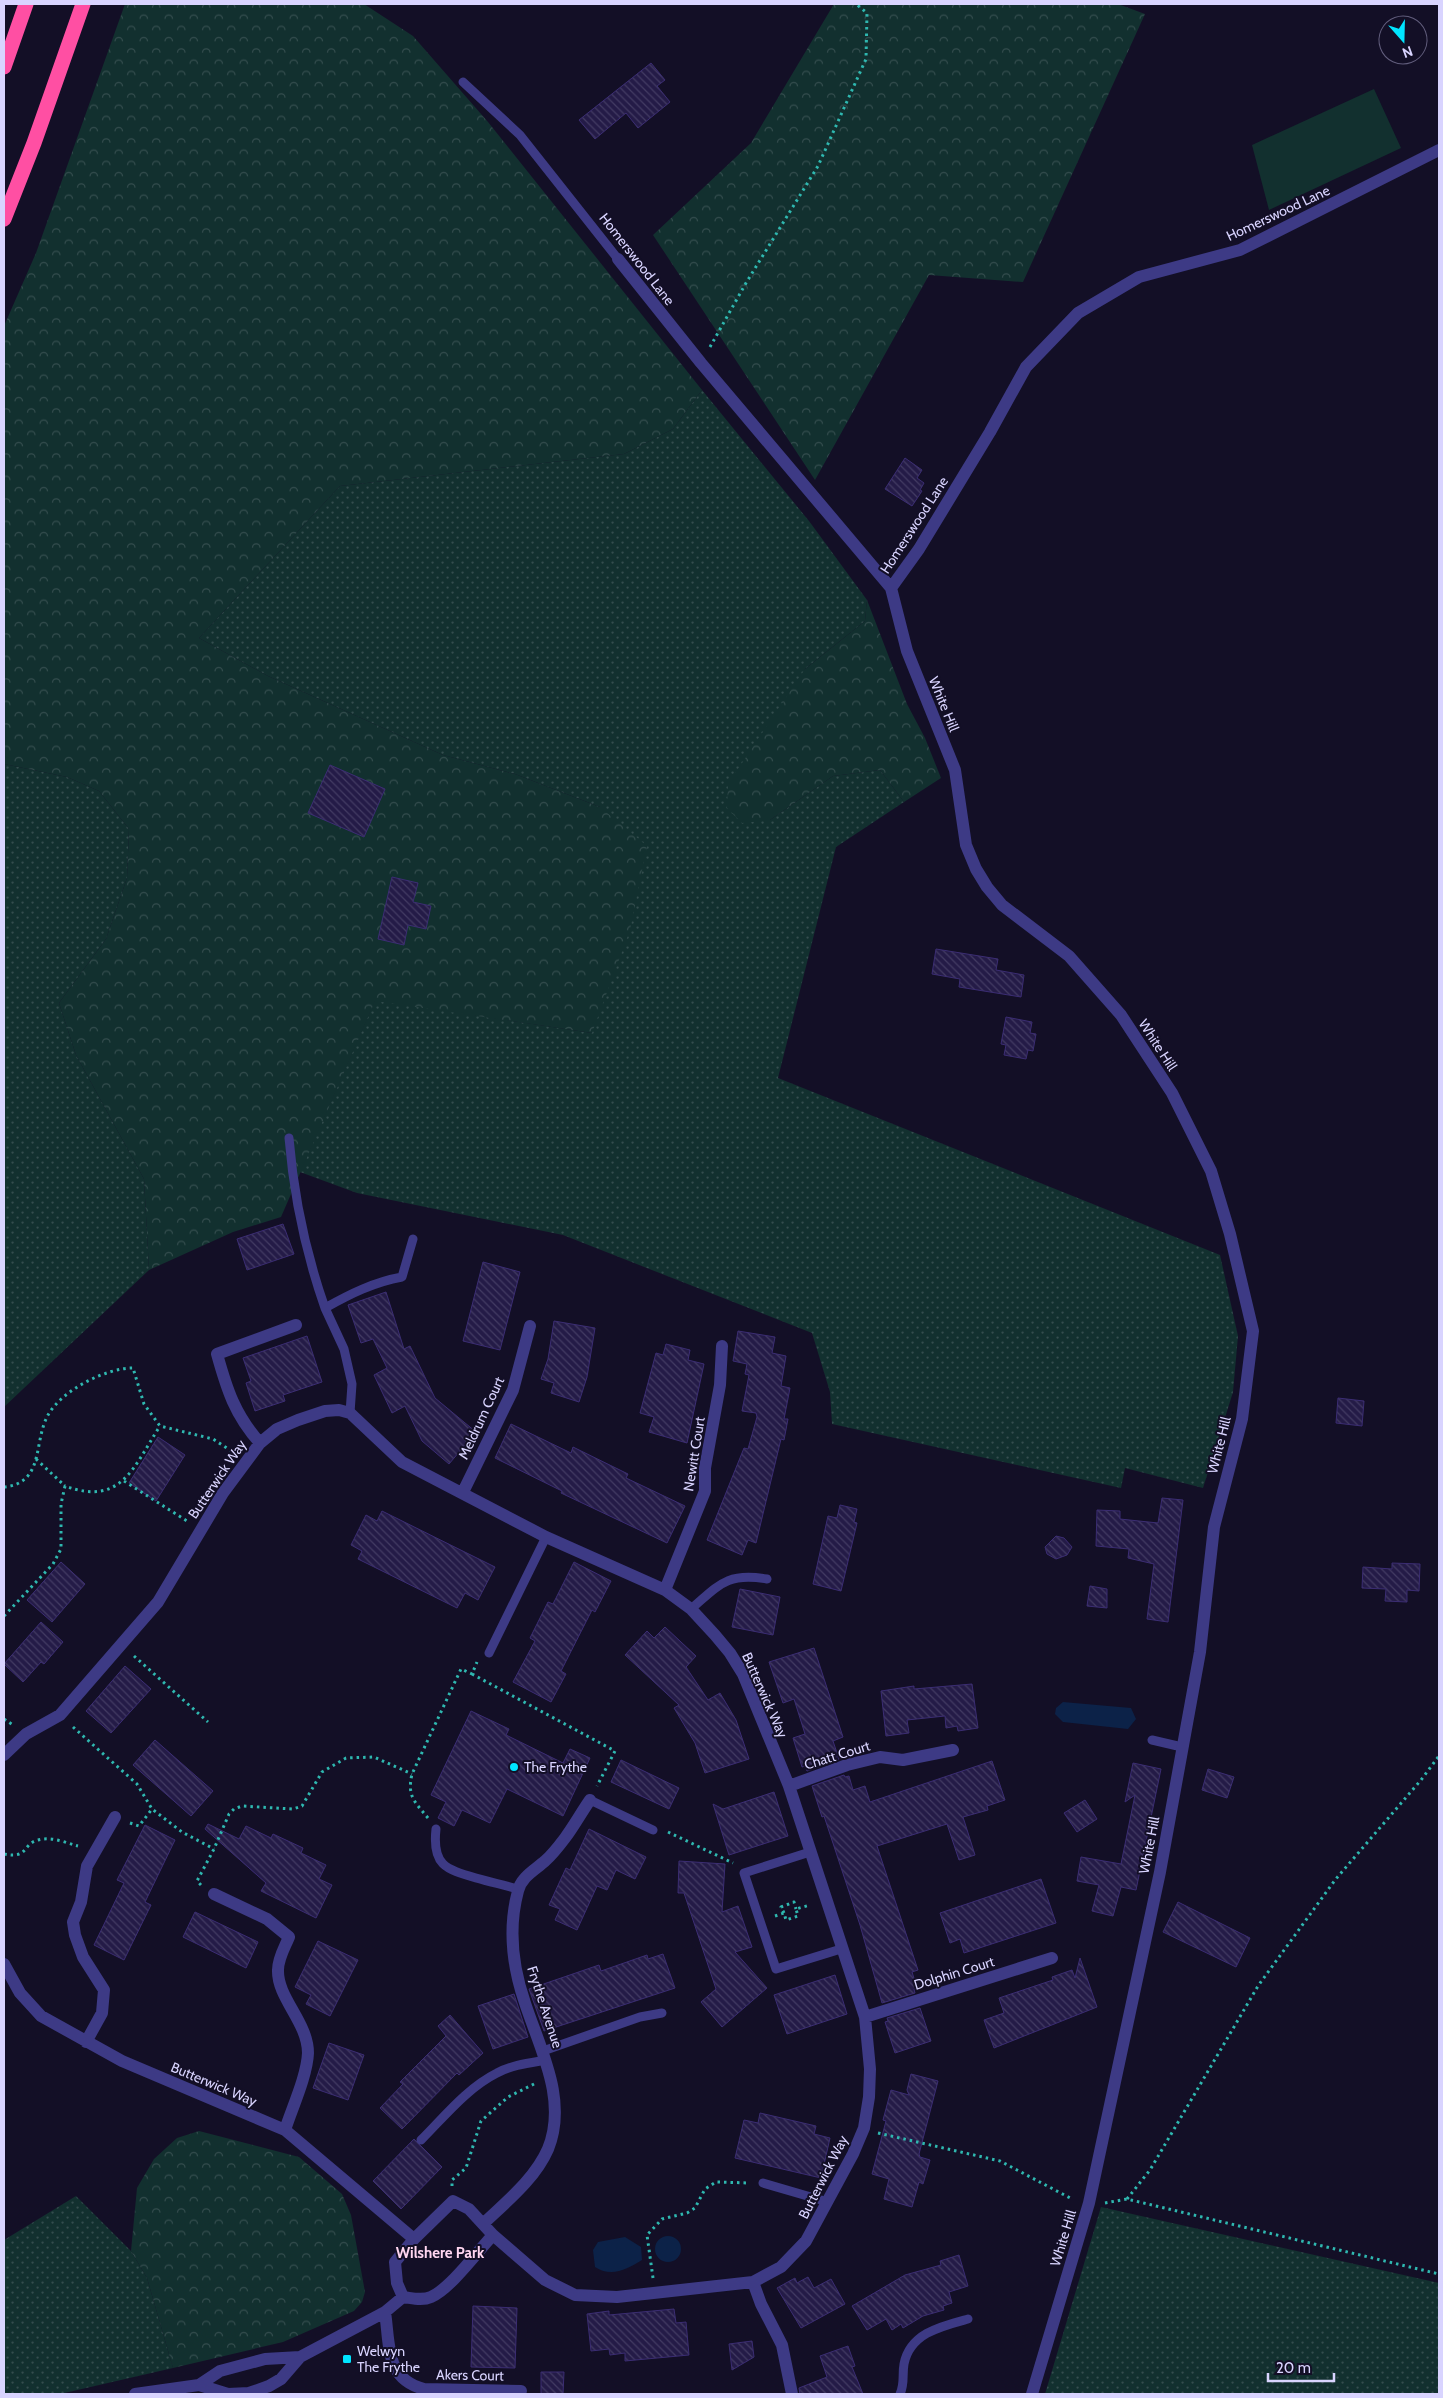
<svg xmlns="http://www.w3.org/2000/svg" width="1443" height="2398" font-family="Cabin,sans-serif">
<defs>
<pattern id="grass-dots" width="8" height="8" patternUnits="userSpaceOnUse" patternTransform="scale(1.25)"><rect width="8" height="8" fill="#12302f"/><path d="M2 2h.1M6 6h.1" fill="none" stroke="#344d4e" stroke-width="1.8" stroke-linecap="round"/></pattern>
<pattern id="forest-crowns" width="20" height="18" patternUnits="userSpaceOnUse" patternTransform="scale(1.25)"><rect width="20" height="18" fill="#12302f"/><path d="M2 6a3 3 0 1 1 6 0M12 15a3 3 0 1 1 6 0" fill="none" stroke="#344d4e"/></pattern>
<pattern id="building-back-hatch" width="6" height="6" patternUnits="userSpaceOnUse" patternTransform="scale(1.25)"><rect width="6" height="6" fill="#241b47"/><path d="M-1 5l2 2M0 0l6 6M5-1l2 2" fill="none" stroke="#433b63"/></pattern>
</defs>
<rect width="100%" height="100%" fill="#130f26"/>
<path fill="url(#grass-dots)" d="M702 390 809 521 867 600 865 621 805 669 770 820 833 776 880 770 904 802 836 847 778 1078 1220 1255 1238 1336 1233 1392 1203 1488 1125 1468 1121 1488 832 1424 830 1392 812 1333 563 1235 357 1193 300 1172 375 1000 592 1033 600 807 515 774 443 755 268 676 199 638 340 486 624 454 673 429Z
M4 764 67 777 99 791 129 829 127 878 106 939 59 1003 76 1055 144 1179 149 1270 4 1407Z
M76 2196 131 2251 147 2278 173 2368 60 2394H4V2240Z
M1101 2207 1439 2283V2394H1045Z"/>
<path fill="url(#forest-crowns)" d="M125 4H364L413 36 488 122 702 390 673 429 624 454 340 486 199 638 268 676 443 755 515 774 600 807 647 846 630 930 592 1033 375 1001 281 1217 233 1232 149 1270 144 1179 76 1055 59 1003 106 939 127 878 129 829 99 791 67 777 4 764V326L36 253Z
M834 4H1118L1145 14 1023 282 929 275 815 480 653 235 751 143Z
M867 600 907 704 925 738 941 778 904 802 880 770 833 776 770 820 742 823 727 808 728 784 805 669 865 621Z
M199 2131 299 2157 342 2194 351 2215 365 2292 362 2302 354 2311 283 2342 173 2368 147 2278 131 2251 137 2188 154 2159 177 2138Z"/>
<path fill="#12302f" d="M1374 89 1401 148 1269 210 1252 145Z"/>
<path fill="#0c2248" d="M1063 1702 1131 1708 1136 1719 1128 1729 1063 1722 1055 1714 1056 1708Z
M655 2249a13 13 0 1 1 26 0a13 13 0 1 1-26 0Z
M625 2237 641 2247 642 2260C627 2269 612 2278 595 2267L593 2250 598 2242Z"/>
<path fill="url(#building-back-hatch)" stroke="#3b2d73" d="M651 63 665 80 657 86 670 102 638 128 626 113 595 139 579 120Z
M905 458 922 470 917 478 924 483 920 490 922 491 912 506 885 489Z
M330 765 385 789 364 837 308 813Z
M392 877 418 883 413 902 431 906 426 929 408 925 404 945 378 939Z
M936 949 998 959 996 970 1024 975 1021 997 959 987 960 979 932 974Z
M1006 1017 1032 1022 1030 1033 1036 1034 1033 1051 1028 1050 1026 1059 1004 1055 1006 1045 1001 1044Z
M283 1224 294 1254 247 1270 237 1239Z
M483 1262 520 1272 500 1350 463 1341Z
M386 1292 404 1349 410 1346 435 1398 476 1432 449 1464 422 1441 405 1406 392 1413 374 1375 387 1368 373 1339 361 1343 348 1305Z
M554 1321 595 1328 587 1377 579 1402 551 1393 554 1383 541 1379 548 1359Z
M738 1331 775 1337 772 1353 786 1356 781 1386 790 1388 784 1419H788L784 1440 781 1439 756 1543 748 1540 742 1555 707 1540 744 1448 748 1449 757 1417 756 1413 742 1411 749 1375 745 1374 747 1364 733 1361Z
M307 1336 322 1382 283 1395 285 1401 255 1411 246 1383 251 1381 243 1358Z
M666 1344 690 1350 688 1360 704 1364 687 1443 649 1432 654 1417 640 1413 656 1353 663 1355Z
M1338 1398 1364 1401 1362 1426 1336 1423Z
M511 1424 571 1453 573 1447 628 1474 626 1478 685 1506 667 1543 561 1493 562 1491 495 1458Z
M158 1437 185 1455 156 1501 129 1483Z
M1162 1498 1183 1500 1168 1622 1147 1619 1154 1564 1128 1558 1129 1549 1096 1546 1097 1510 1120 1511V1519L1158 1523Z
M840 1505 857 1509 854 1522 857 1523 841 1591 813 1584 828 1516 837 1518Z
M382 1511 495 1567 478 1600 465 1593 457 1608 358 1559 362 1551 351 1545 366 1515 377 1521Z
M1056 1536 1064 1538 1072 1547 1067 1555 1056 1559 1047 1554 1045 1547Z
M61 1562 85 1584 52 1622 27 1600Z
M574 1562 611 1581 595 1612 592 1610 561 1671 566 1674 551 1702 513 1682 535 1641 530 1638 548 1602 553 1604Z
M1392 1563 1420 1564 1419 1591 1407 1590V1602L1385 1601 1386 1589 1362 1588 1363 1567 1392 1569Z
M1090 1586 1107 1589V1608L1087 1606Z
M740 1589 780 1597 773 1635 732 1627Z
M41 1622 63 1642 44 1664 41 1662 23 1682 4 1664Z
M665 1627 696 1656 686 1667 708 1700 720 1693 736 1720 749 1759 705 1773 695 1743 674 1708 679 1705 625 1655 647 1631 654 1638Z
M814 1648 843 1737 833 1741 839 1759 807 1771 805 1766 802 1767 793 1738 805 1734 794 1699 783 1703 769 1662Z
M125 1666 151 1689 111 1733 86 1711Z
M972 1684 978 1728 958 1731 957 1726 946 1728 945 1716 907 1720 909 1733 886 1736 881 1691 914 1686V1689Z
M471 1711 509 1729 506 1735 563 1763 570 1749 590 1758 563 1816 507 1789 490 1823 462 1810 454 1826 438 1818 446 1802 431 1795Z
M155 1740 213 1791 191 1816 133 1765Z
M621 1760 679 1788 669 1809 611 1782Z
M992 1761 1005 1800 987 1806 988 1810 963 1817 975 1855 959 1860 947 1824 877 1846 918 1970 912 1972 917 1988 914 1989 915 1993 882 2003 860 1925 824 1816 822 1817 812 1786 844 1775 845 1777 849 1776 853 1790 865 1786 870 1802Z
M1133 1763 1161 1769 1136 1890 1121 1887 1113 1916 1092 1911 1099 1885 1077 1881 1081 1857 1121 1864 1135 1795 1125 1802Z
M1208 1769 1234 1777 1227 1798 1202 1790Z
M774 1792 788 1836 729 1855 713 1804 723 1809Z
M1085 1800 1097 1819 1077 1832 1064 1813Z
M208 1824 239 1839 246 1826 271 1838 273 1834 303 1848 301 1853 326 1865 319 1879 332 1885 316 1918 261 1891 266 1883 205 1829Z
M145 1825 175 1840 145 1902 151 1905 124 1960 94 1945 124 1883 117 1880Z
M589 1829 646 1857 635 1879 616 1870 607 1890 597 1886 577 1930 555 1920 560 1909 549 1905 566 1868 570 1870Z
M679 1861 725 1864 722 1912 738 1906 752 1947 735 1952 767 1988 722 2027 701 2002 716 1989 684 1893H678Z
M1041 1879 1056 1923 964 1953 960 1939 950 1943 940 1913Z
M1178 1902 1250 1938 1236 1967 1163 1932Z
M195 1912 258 1942 246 1968 183 1937Z
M318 1941 358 1960 330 2016 306 2004 311 1995 295 1987Z
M663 1954 675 1988 544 2031 529 1989 599 1965 601 1971 647 1955 648 1959Z
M1080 1958 1097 2007 994 2048 984 2020 1004 2013 999 1998 1053 1980 1052 1977 1072 1970 1075 1978Z
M835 1975 847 2014 787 2034 774 1995Z
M514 1994 528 2037 493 2049 478 2006Z
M920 2008 931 2041 895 2053 885 2022 888 2021 887 2018Z
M450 2015 483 2053 459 2075 457 2073 402 2129 380 2108 403 2084 400 2082 446 2036 438 2026Z
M329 2043 364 2055 348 2100 313 2088Z
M911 2074 938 2081 919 2154 920 2157 930 2160 923 2184 919 2182 912 2207 884 2199 889 2179 872 2174 886 2121 883 2120 891 2090 909 2095 907 2090Z
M760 2113 816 2126 814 2134 830 2138 821 2178 735 2158 744 2120 758 2123Z
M414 2139 442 2167 401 2209 373 2181Z
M959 2255 968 2286 949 2292 952 2303 943 2306 944 2310 923 2316 903 2328 901 2324 892 2330 886 2319 867 2330 852 2306 905 2275 941 2265 940 2261Z
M808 2277 814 2288 831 2279 845 2304 801 2328 777 2288 795 2278 797 2283Z
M473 2306 517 2308 515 2368 471 2367Z
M674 2309 676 2323 686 2322 689 2355 625 2361V2353L610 2355 609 2349 591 2351 587 2314 609 2311V2315Z
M752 2341 754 2357 732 2370 729 2344Z
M848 2346 855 2366 852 2367 863 2394H800L799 2388 827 2377 820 2356Z
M541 2372H564L563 2394H541Z"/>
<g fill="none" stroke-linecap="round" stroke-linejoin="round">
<path stroke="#2fb8b0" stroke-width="3" stroke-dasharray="2.5 4" stroke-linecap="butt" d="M710 347 746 283 818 166 866 59 867 13 856 4
M36 1459 65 1486
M124 1481 187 1521
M4 1487C45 1483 33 1442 48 1415 62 1390 106 1368 133 1368L144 1404 160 1426 213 1439 233 1452
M4 1616 53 1564 61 1549V1504L65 1486C122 1507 134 1466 160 1426
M134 1656 208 1722
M472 1674 615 1751 597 1786
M4 1719 13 1725
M73 1727 137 1784 152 1809 182 1832 214 1849
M428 1818C414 1801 407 1796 412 1774L461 1669 472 1674 477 1662
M130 1823 139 1826 152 1809
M668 1832 733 1863
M4 1854C29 1859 22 1844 38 1840 52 1836 66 1843 78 1846
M201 1885 197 1881 214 1849 229 1814 234 1809 242 1806 293 1809 302 1806 322 1772 346 1758 374 1757 412 1774
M784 1913 781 1907 794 1902 796 1909
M775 1916 784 1913 786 1920 798 1916 796 1909 810 1905
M878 2133 1000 2161 1072 2199
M452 2186V2180L466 2168 481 2121 508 2097 536 2083
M1127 2199 1150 2170 1258 1986 1335 1880 1421 1780 1439 1756
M1105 2203 1127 2199 1439 2274
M653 2278 647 2235 662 2219 687 2213 695 2208 705 2189 716 2182 750 2183"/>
<path stroke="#3d3a85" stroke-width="9" d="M463 82 520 135 618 259
M289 1138C294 1199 305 1251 325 1308
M350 1413 352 1384 344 1349 325 1308C350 1294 374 1282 402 1277L413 1239
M691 1609C719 1585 727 1572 767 1579
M489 1653 546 1537
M1152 1740 1182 1747
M590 1800 653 1830
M436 1829C432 1865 445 1869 476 1878 490 1882 504 1885 518 1889
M810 1852 744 1873 776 1969 841 1949
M543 2051 640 2017 662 2013
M421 2140C444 2117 467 2088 497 2073 512 2065 529 2063 546 2060
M763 2183 828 2202
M900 2394C905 2383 902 2375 904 2364 910 2333 942 2326 968 2319"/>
<path stroke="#3d3a85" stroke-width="12" d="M618 259 701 363 891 588 907 651 955 770 966 845 976 869 987 887 1002 905 1069 956 1121 1015 1172 1093 1211 1171 1230 1234 1253 1331 1242 1419 1214 1527 1200 1652 1160 1872 1089 2203 1032 2394
M891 588 919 549 990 432 1026 367 1078 313 1139 277 1240 250 1439 150
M260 1443C235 1415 227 1390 217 1354L296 1325
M463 1492 513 1390 530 1326
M665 1590 705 1491V1468L720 1385 722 1346
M4 1755 26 1734 60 1715 158 1602 223 1493 260 1443 277 1429 298 1420 325 1411 339 1410 350 1413 402 1462 546 1537 665 1590 691 1609 715 1635 730 1653 743 1674 789 1786 865 2017 870 2069 869 2097 864 2128 853 2154 806 2241 781 2267 753 2282 617 2297 575 2295 545 2280 493 2235 469 2209 453 2201 414 2239 395 2262 397 2283 403 2297
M789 1786 847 1765 880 1757 903 1760 953 1750
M214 1894 267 1919 289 1937C285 1947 278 1958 278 1970 277 1998 308 2022 308 2053 307 2076 292 2108 285 2130
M4 1964 20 1993 41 2016 122 2061 285 2130 414 2239
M865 2017 1052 1958
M86 2042 102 2013 104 1990 83 1957 75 1935 73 1922 81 1902 87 1866 115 1817
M484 2223C506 2202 535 2179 548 2149 568 2100 540 2049 525 2003 513 1968 508 1928 518 1891 521 1877 535 1870 545 1861 552 1855 559 1846 565 1838 574 1826 581 1813 590 1800
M753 2282 761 2304 782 2345 792 2394
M385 2312C390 2345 385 2379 424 2389L521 2391
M199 2385 228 2394 249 2393 269 2386 281 2379 300 2357 385 2312 403 2297C412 2298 422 2301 431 2297 450 2289 478 2251 493 2235
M135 2394 199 2385 220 2371 265 2359 300 2357"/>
<path stroke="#ff4fa3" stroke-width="15" d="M4 67 26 4
M4 219 34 143 83 4"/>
</g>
<g fill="#00e5ff" stroke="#130f26" stroke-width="2">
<circle cx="514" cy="1767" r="5"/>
<rect x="342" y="2354" width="10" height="10" rx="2.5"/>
</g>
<g text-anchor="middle" stroke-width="4" stroke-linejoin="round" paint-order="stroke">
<g font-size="14" fill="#d9d4ff" stroke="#130f26">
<text transform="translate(1278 213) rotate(-25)" y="5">Homerswood Lane</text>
<text transform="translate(637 259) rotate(52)" y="5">Homerswood Lane</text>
<text transform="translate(914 525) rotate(-57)" y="5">Homerswood Lane</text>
<text transform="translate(944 704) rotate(68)" y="5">White Hill</text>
<text transform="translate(1158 1045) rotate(57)" y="5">White Hill</text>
<text transform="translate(481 1418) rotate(-65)" y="5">Meldrum Court</text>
<text transform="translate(1219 1445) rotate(-76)" y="5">White Hill</text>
<text transform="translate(694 1454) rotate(-81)" y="5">Newitt Court</text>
<text transform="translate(217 1479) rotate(-56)" y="5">Butterwick Way</text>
<text transform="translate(765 1695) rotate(66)" y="5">Butterwick Way</text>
<text transform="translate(837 1755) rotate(-17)" y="5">Chatt Court</text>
<text transform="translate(1149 1845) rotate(-79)" y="5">White Hill</text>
<text transform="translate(954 1973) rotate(-17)" y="5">Dolphin Court</text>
<text transform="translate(545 2007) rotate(72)" y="5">Frythe Avenue</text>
<text transform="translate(214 2084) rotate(23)" y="5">Butterwick Way</text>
<text transform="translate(823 2177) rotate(-63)" y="5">Butterwick Way</text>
<text transform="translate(1063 2238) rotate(-73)" y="5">White Hill</text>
<text transform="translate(470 2375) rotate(1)" y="5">Akers Court</text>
</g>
<g font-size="14" fill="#d9d4ff" stroke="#130f26" text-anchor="start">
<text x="524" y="1772">The Frythe</text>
<text x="357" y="2356">Welwyn<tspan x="357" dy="16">The Frythe</tspan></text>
</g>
<g font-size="15" font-weight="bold" fill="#ffd6f0" stroke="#130f26">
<text x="440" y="2258">Wilshere Park</text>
</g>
</g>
<rect width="1443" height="2398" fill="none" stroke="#d9d4ff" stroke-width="10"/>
<g transform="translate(1403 40) rotate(160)"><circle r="24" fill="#130f26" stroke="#625e7d"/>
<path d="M0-4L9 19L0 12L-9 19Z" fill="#00e5ff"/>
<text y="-8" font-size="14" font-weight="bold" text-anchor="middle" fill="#d9d4ff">N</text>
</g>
<path d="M1268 2373v8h66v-8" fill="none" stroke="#d9d4ff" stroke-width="2.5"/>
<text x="1276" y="2373" font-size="15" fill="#d9d4ff" stroke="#130f26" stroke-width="4" paint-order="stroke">20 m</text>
</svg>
